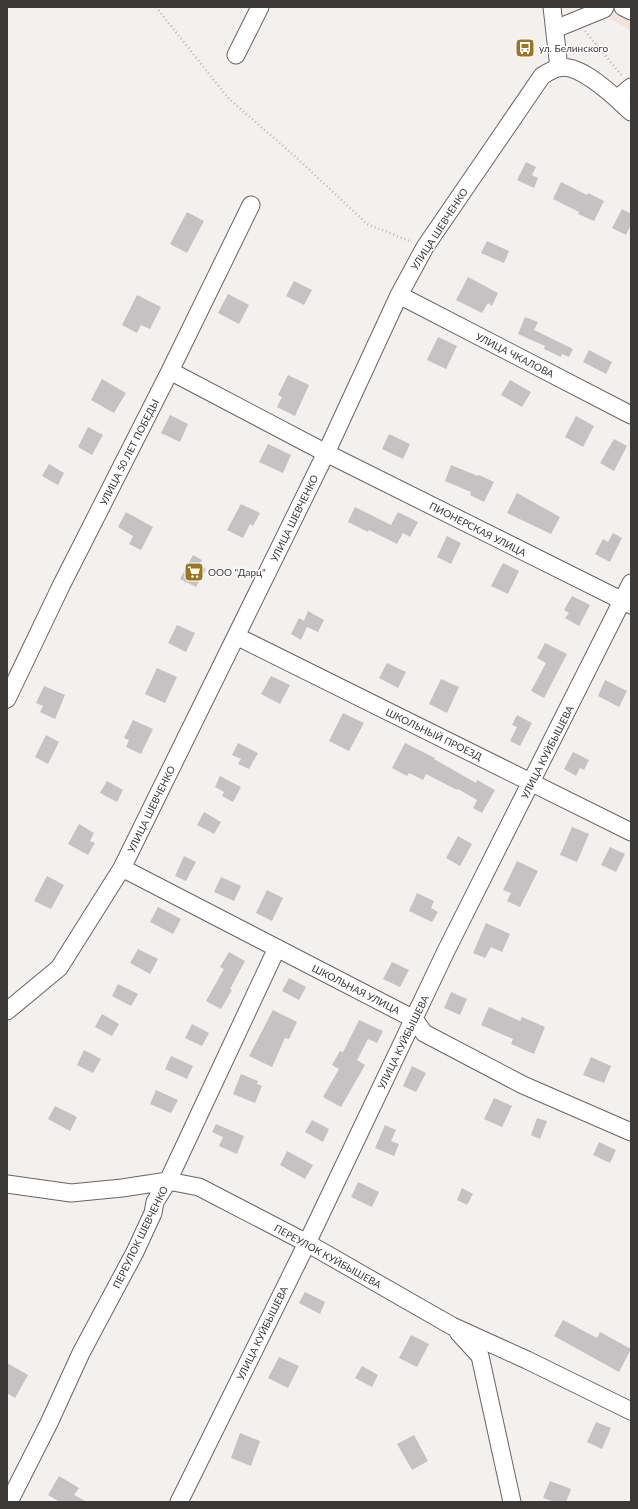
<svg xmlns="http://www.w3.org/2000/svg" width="638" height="1509" font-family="Lato,sans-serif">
<rect width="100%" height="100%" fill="#f4f0ee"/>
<path fill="#f0e4dd" d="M591 7H631V31Z"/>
<path fill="#c6c1c3" d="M526 162 536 167 532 175 538 178 534 188 517 180Z
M561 182 587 195 588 193 604 201 594 221 578 214 579 212 553 199Z
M622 209 631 214V224L626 235 612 228Z
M187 212 204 221 187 253 170 244Z
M487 241 509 251 504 263 481 253Z
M468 277 498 293 492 306 488 303 482 313 456 300Z
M294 281 312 290 304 305 286 296Z
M228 294 249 305 239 324 218 313Z
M137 295 161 307 150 329 141 325 137 333 122 325Z
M525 317 538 322 534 330 573 349 569 357 562 354 561 357 544 349 545 346 518 334Z
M438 337 457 346 446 369 427 360Z
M589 350 612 362 606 374 583 362Z
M288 375 309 385 295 416 277 407 282 397 278 395Z
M102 379 126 393 114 413 91 400Z
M510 380 531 392 522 407 501 395Z
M170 415 188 424 180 442 161 433Z
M576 416 594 426 583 447 565 437Z
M88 427 103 435 92 455 78 447Z
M389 434 410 444 403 459 382 449Z
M614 439 627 446 614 471 600 463Z
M268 444 291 455 283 473 259 462Z
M49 464 64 473 58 485 42 476Z
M451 465 478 476 479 475 494 482 484 502 470 495 471 492 445 481Z
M517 493 560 517 551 534 507 513Z
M241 504 260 513 253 526 250 524 243 538 227 530Z
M355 507 391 525 398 512 418 522 410 537 403 533 397 544 369 530 368 532 348 522Z
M126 512 153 527 141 550 129 544 133 536 118 527Z
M613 533 622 538 610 562 595 554 603 539 608 542Z
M447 536 461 543 451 564 437 557Z
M193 555 202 560 199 565 206 569 196 587 180 579Z
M503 563 519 571 508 594 491 586Z
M572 596 590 605 579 626 565 618 569 613 564 610Z
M308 611 324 620 318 632 307 627 301 640 291 634 299 618 304 621Z
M177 625 195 633 186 652 168 643Z
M545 643 567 654 544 698 531 691 546 663 537 658Z
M387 663 406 672 398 688 379 678Z
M157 668 177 677 165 703 145 694Z
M271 676 290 685 280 704 261 694Z
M441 679 459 687 447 713 429 704Z
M605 680 627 691 619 707 598 696Z
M44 686 65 695 55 719 40 712 43 706 36 703Z
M343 713 364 723 349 751 329 741Z
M517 715 532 723 520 746 510 741 517 727 512 725Z
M133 720 153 729 141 754 126 747 129 740 124 738Z
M46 735 59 742 48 764 35 757Z
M238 743 258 753 249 769 238 764 241 759 232 755Z
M405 743 435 758 434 759 476 783 477 780 495 790 482 813 473 808 477 800 458 789 457 790 426 774 423 780 409 773 407 776 392 768Z
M573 752 589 760 584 770 580 768 576 776 564 769Z
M220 776 241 787 233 802 222 796 224 792 215 787Z
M107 781 123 790 117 802 100 793Z
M204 812 221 822 214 834 197 825Z
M79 824 94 833 90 841 95 843 88 855 68 844Z
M572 827 589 834 577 862 560 855Z
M458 836 472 844 460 866 446 858Z
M610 847 625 854 616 872 601 865Z
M184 856 196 862 186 881 175 876Z
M517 861 538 871 520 907 507 901 511 893 503 890Z
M47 876 64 885 51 909 34 901Z
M221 877 241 886 234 901 214 892Z
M267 890 283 898 272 921 256 913Z
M417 893 434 901 431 908 438 912 432 922 409 911Z
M158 907 181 919 173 934 150 922Z
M486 923 510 934 502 952 491 947 485 958 473 953Z
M138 949 158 959 150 974 130 963Z
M229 952 245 961 230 989 232 990 221 1009 206 1001 224 969 220 967Z
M392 962 409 970 400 987 383 979Z
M289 978 306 987 299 1000 282 991Z
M118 984 138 994 131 1006 112 996Z
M451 992 467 999 460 1015 444 1008Z
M489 1007 520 1021 522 1017 545 1027 534 1054 511 1044 513 1039 481 1025Z
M273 1010 297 1022 289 1039 285 1038 272 1067 249 1056Z
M102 1014 119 1024 112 1036 95 1027Z
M359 1020 383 1031 377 1043 368 1039 357 1060 365 1065 341 1107 323 1097 339 1069 332 1065 340 1051 343 1052Z
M192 1024 209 1033 202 1046 185 1038Z
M84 1050 101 1059 93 1073 77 1065Z
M171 1056 193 1066 187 1079 165 1069Z
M591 1057 611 1066 604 1083 583 1075Z
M412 1066 426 1073 416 1092 403 1086Z
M241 1074 258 1081 257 1084 262 1086 255 1103 233 1094Z
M156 1090 178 1100 171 1113 150 1104Z
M494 1098 512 1106 502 1127 484 1119Z
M55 1106 77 1117 70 1131 48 1119Z
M537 1118 547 1121 540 1139 531 1135Z
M312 1120 329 1129 323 1142 305 1132Z
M216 1124 244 1136 237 1154 219 1146 223 1137 212 1132Z
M385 1125 396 1130 391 1141 399 1144 394 1156 375 1148Z
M599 1142 616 1150 610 1163 593 1155Z
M287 1151 313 1165 305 1179 280 1165Z
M358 1182 379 1192 372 1207 351 1197Z
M462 1188 473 1194 467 1205 457 1200Z
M305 1292 325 1302 320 1314 299 1303Z
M563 1320 597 1338 600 1332 631 1349 619 1372 554 1336Z
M411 1335 429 1344 417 1367 399 1358Z
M279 1357 299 1366 288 1388 268 1378Z
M7 1363 28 1375 15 1398 7 1393Z
M362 1366 378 1375 372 1387 355 1378Z
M596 1422 611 1428 602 1449 587 1442Z
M240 1433 260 1441 251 1466 231 1458Z
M414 1435 428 1461 412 1470 397 1444Z
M59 1476 79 1488 74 1495 87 1502H60L48 1495Z
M550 1481 571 1489 566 1502H555L543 1498Z"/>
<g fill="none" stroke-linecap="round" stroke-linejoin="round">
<defs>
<path id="minor" d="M552 7 559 68
M623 7 631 11
M555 29 604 9 605 7
M236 55 260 7
M617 99 631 87
M399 295 631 415
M170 371 326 453 631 605
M236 636 631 832
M7 699 61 586 170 371 251 205
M122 868 414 1019 424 1033 523 1085 631 1132
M7 1011 59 968 122 868 326 453 399 295 425 247 542 76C547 73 553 69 558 68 580 62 616 98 631 112
M7 1184 71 1193 122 1188 168 1181 199 1187 307 1243 452 1326 527 1360 631 1411
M458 1332 480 1356 512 1502
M9 1502 49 1423 81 1353 135 1252 153 1213 155 1202 168 1181 277 948
M179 1502 307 1243 446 951 631 583"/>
</defs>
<use href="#minor" stroke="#686563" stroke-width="19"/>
<path stroke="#bab7b5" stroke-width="2.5" stroke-dasharray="1 3" stroke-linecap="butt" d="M156 7 229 99 297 158 367 224 412 242
M585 31 623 77"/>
<use href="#minor" stroke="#fff" stroke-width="17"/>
</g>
<defs>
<symbol id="bus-square" viewBox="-11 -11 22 22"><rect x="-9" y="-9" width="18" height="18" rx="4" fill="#9c7522" stroke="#fffefe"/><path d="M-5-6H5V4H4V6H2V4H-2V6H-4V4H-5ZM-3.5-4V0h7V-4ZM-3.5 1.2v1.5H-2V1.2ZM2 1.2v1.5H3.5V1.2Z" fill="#fff"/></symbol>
<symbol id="supermarket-square" viewBox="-11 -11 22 22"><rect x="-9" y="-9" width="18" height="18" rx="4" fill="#9c7522" stroke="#fffefe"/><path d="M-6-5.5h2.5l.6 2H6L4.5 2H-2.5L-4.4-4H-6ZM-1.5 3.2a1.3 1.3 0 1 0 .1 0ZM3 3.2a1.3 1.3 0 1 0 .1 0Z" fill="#fff"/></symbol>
</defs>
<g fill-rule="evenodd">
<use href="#bus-square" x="514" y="37" width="22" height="22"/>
<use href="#supermarket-square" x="183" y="561" width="22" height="22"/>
</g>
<g text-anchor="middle" stroke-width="3" stroke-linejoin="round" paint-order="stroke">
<g font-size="10" fill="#3b3938" stroke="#fffefe" text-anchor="start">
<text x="539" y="52">ул. Белинского</text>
<text x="208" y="576">ООО "Дарц"</text>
</g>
<g font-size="10" fill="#3b3938" stroke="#fffefe">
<text transform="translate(439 229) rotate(-57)" y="4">УЛИЦА ШЕВЧЕНКО</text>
<text transform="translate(515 355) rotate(27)" y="4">УЛИЦА ЧКАЛОВА</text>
<text transform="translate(129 452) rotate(-63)" y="4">УЛИЦА 50 ЛЕТ ПОБЕДЫ</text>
<text transform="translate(294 518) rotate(-64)" y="4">УЛИЦА ШЕВЧЕНКО</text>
<text transform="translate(478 529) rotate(27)" y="4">ПИОНЕРСКАЯ УЛИЦА</text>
<text transform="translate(434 734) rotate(26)" y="4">ШКОЛЬНЫЙ ПРОЕЗД</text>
<text transform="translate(547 752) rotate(-63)" y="4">УЛИЦА КУЙБЫШЕВА</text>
<text transform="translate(151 809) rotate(-64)" y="4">УЛИЦА ШЕВЧЕНКО</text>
<text transform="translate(356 989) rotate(27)" y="4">ШКОЛЬНАЯ УЛИЦА</text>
<text transform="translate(403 1042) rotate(-64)" y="4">УЛИЦА КУЙБЫШЕВА</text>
<text transform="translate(140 1237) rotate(-64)" y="4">ПЕРЕУЛОК ШЕВЧЕНКО</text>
<text transform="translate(328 1256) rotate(29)" y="4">ПЕРЕУЛОК КУЙБЫШЕВА</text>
<text transform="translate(262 1333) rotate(-64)" y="4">УЛИЦА КУЙБЫШЕВА</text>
</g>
</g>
<rect width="638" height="1509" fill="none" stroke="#3b3938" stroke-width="16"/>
</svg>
